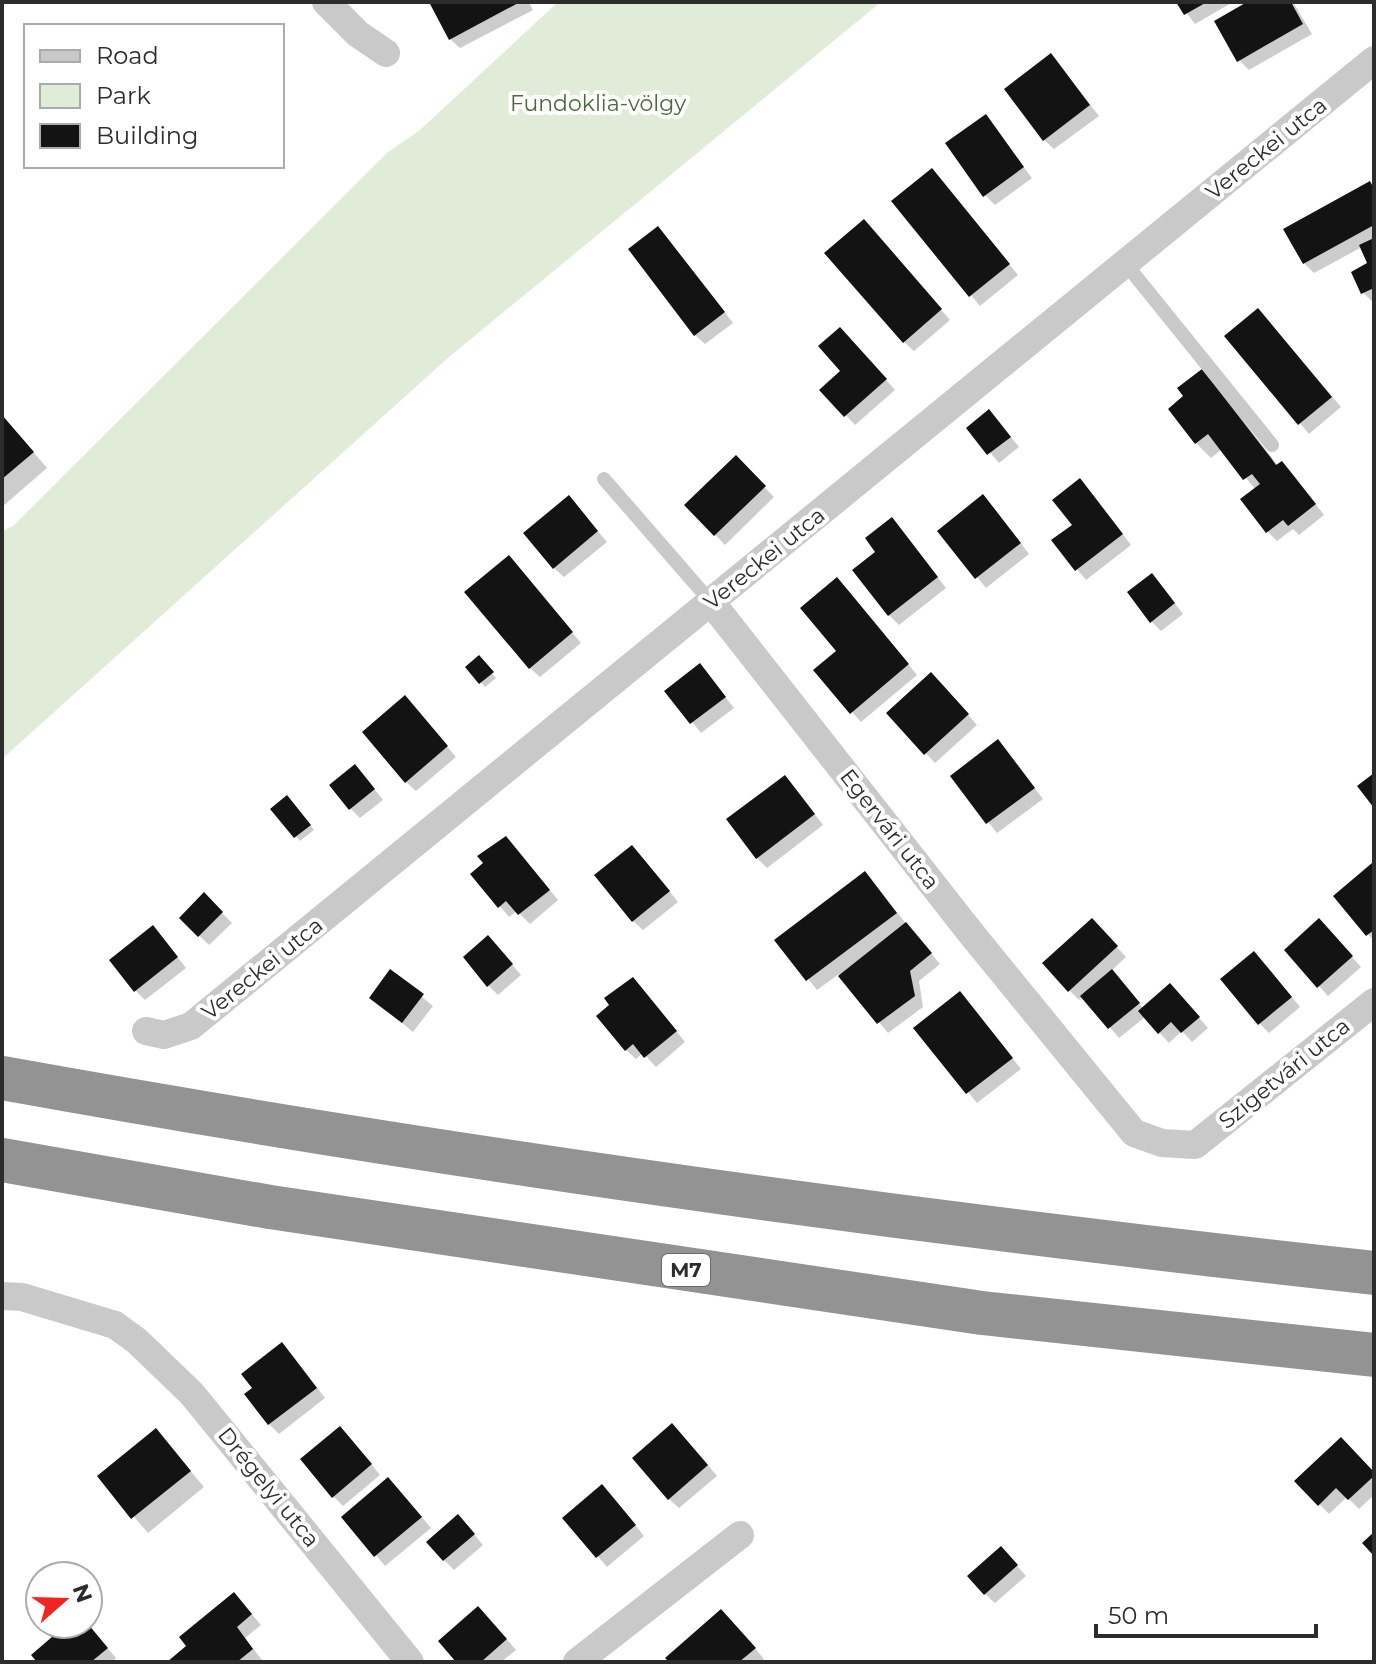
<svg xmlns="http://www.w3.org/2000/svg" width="1376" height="1664" font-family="Montserrat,sans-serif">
<rect width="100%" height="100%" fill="#fff"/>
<path fill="#e0ebd8" d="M558 2H881L449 357 2 759V531L13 526 388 152 420 130Z"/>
<path fill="#0003" d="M431 2H529L533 10 460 48 450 39Z
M1178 2H1233L1195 24Z
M1251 2H1293L1312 34 1249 70 1239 60Z
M1051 55 1099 116 1054 149 1044 140Z
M985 117 1032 178 995 205 985 195Z
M941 180 1018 275 980 306 894 201Z
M1370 184 1374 188 1373 302 1363 293 1370 264 1362 247 1314 273 1304 263Z
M658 228 733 323 705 344 695 335Z
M873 231 950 320 914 351 904 342Z
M1268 320 1341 407 1309 434 1227 337Z
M850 339 895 390 855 425 822 390 843 372Z
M1202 371 1217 386 1278 466 1282 463 1292 473 1324 515 1299 535 1293 529 1277 541 1267 531 1256 490 1222 449 1211 458 1196 443 1186 397Z
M2 420 18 434 47 468 2 507Z
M999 422 1019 447 999 463 969 428Z
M736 458 774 497 725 545 687 505Z
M1090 491 1131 545 1086 580 1054 541 1074 526Z
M993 507 1029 554 986 588 940 531Z
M578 508 607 542 564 577 554 568Z
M901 530 946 588 899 625 889 615Z
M518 568 581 643 540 677 530 668Z
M1161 585 1183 614 1161 631 1151 621Z
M847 589 917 675 861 722 852 712 839 651Z
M479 658 496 678 485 687 468 667Z
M709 676 734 708 701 733 667 691Z
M941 684 977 725 935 763 889 713Z
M414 708 456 757 416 791 406 782Z
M1007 752 1043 799 997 833 952 776Z
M365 777 383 800 360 818 350 808Z
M794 787 823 825 767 868 757 858Z
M292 802 314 830 300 841 273 809Z
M515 848 558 900 530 924 517 911 509 917 473 875Z
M642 857 678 902 643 930 633 921Z
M1372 865 1374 867V941L1336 896Z
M865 874 940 964 919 981 923 1007 888 1033 839 974 817 990 777 940Z
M204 895 232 923 209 945 181 918Z
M1101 930 1126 957 1111 971 1144 1009 1180 996 1208 1028 1192 1042 1182 1031 1169 1043 1145 1017 1119 1038 1083 996 1079 1000 1069 990Z
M1329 931 1361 967 1328 996 1319 986Z
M163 938 186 968 145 1000 135 990Z
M498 948 521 975 498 995 488 985Z
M1264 963 1300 1007 1269 1033 1260 1024Z
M390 971 433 1006 413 1032 371 997Z
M642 989 685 1042 656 1067 643 1053 636 1059 626 1050Z
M960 993 1021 1069 977 1103 916 1028Z
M292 1355 325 1398 279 1434 269 1424 255 1388Z
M156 1430 204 1487 148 1533 99 1476Z
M682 1435 717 1476 679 1508 669 1499Z
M350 1438 380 1475 343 1506 333 1496Z
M1374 1474V1495L1359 1509 1347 1497 1329 1514 1297 1481Z
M398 1489 431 1528 385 1566 344 1517Z
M612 1496 644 1536 607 1567 565 1518Z
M468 1527 483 1545 454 1570 444 1560Z
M1011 1559 1026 1576 995 1603 985 1594Z
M244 1605 261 1625 245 1638 262 1660 259 1662H170Z
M488 1618 516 1650 501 1662H459Z
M731 1621 764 1659 760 1662H671Z
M70 1624H87L116 1658 112 1662H40Z"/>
<path fill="#131313" d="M429 2H520L449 40Z
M1176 2H1207L1184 15Z
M1247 2H1291L1303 24 1237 62 1214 21Z
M1051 53 1090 105 1043 141 1004 89Z
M986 114 1024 167 983 197 945 143Z
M932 168 1010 264 969 297 891 201Z
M1370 181 1374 189V225L1303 264 1283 229Z
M864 219 942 309 903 343 824 253Z
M658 226 725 312 694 336 628 249Z
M1374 238V288L1361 294 1351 272 1367 263 1359 245Z
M1258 308 1332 397 1298 425 1224 336Z
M840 327 887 379 844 417 819 390 840 371 818 346Z
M1202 369 1271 458 1276 465 1282 461 1316 504 1288 526 1283 520 1266 533 1240 499 1260 484 1252 474 1243 480 1208 434 1195 444 1168 409 1183 396 1177 388Z
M989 409 1011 437 987 455 966 428Z
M2 415 34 452 2 479Z
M736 455 766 486 714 536 684 505Z
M1080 478 1123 534 1075 571 1051 540 1072 525 1052 500Z
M983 494 1021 543 975 579 937 531Z
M569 495 598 531 553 569 523 533Z
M892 517 938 577 888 616 852 570 875 552 865 538Z
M509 555 573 632 529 669 464 592Z
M1152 573 1175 603 1150 623 1127 592Z
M837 577 909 664 850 714 813 670 836 651 800 608Z
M479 655 494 672 479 684 465 667Z
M700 663 726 697 690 724 664 691Z
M931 672 969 714 924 755 886 713Z
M405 695 448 746 405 783 362 732Z
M998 739 1035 788 986 824 950 776Z
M355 764 375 789 349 810 329 785Z
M1374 773V808L1357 786Z
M785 775 815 814 756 859 726 819Z
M287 795 311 825 294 838 270 809Z
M506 836 550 890 518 915 506 901 498 908 470 874 483 863 477 856Z
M632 845 670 891 632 922 594 875Z
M1372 863 1374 930 1366 936 1333 896Z
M865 871 897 913 806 981 774 940Z
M204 892 223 912 198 937 179 918Z
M1092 918 1118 946 1068 992 1042 963Z
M1319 918 1353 956 1317 988 1284 950Z
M906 922 932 953 910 971 915 996 877 1024 838 976Z
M153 925 178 957 134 992 109 960Z
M488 935 513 964 487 987 463 957Z
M1254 951 1292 997 1258 1025 1220 979Z
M390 969 424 994 402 1023 369 998Z
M1112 969 1140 1003 1108 1029 1080 996Z
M633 977 677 1031 644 1058 633 1044 625 1051 596 1016 609 1005 604 998Z
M1170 983 1200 1017 1181 1033 1171 1022 1158 1034 1138 1011Z
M960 991 1013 1058 966 1094 913 1028Z
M282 1342 317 1388 268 1425 244 1394 252 1388 241 1374Z
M672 1423 708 1465 668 1500 632 1458Z
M340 1426 372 1464 332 1498 300 1459Z
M156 1428 191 1471 131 1519 97 1476Z
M1341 1437 1374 1472V1476L1348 1500 1336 1488 1318 1506 1294 1481Z
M388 1477 422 1517 374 1557 341 1517Z
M602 1484 636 1525 596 1558 562 1518Z
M458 1514 475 1534 443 1561 426 1542Z
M1374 1532V1556L1362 1543Z
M1001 1546 1018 1565 984 1595 967 1576Z
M234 1592 252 1614 237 1627 253 1649 237 1662H167L186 1646 179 1637Z
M478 1606 507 1639 481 1662H456L438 1641Z
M721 1609 756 1648 739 1662H669L665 1658Z
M67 1624H88L108 1648 91 1662H37L31 1655Z"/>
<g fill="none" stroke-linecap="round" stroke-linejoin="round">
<path stroke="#c9c9c9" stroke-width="14" d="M1125 263 1272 445
M604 479 711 602"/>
<path stroke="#c9c9c9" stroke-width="28" d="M326 2 358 34 386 53
M711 602 970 932 1134 1133 1162 1143 1195 1145 1374 1002
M146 1031 164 1035 191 1026 1374 60
M2 1296 22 1297 115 1325 137 1341 192 1394 410 1662
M577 1662 740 1535"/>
<path stroke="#939393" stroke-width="44" d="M2 1078C457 1160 915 1223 1374 1273
M2 1160 270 1207 982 1313 1374 1355"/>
</g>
<g text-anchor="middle" stroke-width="8" stroke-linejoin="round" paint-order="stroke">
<rect fill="#fff" stroke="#6b6b6b" stroke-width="2" x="662" y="1254" width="48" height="32" rx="6"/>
<g font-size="20" font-weight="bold" fill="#2c2c2c">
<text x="686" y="1277">M7</text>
</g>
<g font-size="22" fill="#4a6a37" stroke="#fff">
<text x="598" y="111">Fundoklia-völgy</text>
</g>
<g font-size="22" fill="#2c2c2c" stroke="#fff">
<text transform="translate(1266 148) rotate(-39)" y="8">Vereckei utca</text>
<text transform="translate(764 558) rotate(-39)" y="8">Vereckei utca</text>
<text transform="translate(890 829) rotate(52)" y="8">Egervári utca</text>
<text transform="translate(262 968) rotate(-39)" y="8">Vereckei utca</text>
<text transform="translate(1284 1073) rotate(-39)" y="8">Szigetvári utca</text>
<text transform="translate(269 1487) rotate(51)" y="8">Drégelyi utca</text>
</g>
</g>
<rect width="1376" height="1664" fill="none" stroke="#2c2c2c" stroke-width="8"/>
<rect x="24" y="24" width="260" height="144" fill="#ffffff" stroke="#ababab" stroke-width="2"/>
<rect x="40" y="50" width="40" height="12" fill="#c9c9c9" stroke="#ababab" stroke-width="2"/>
<text x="96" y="64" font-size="24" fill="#2c2c2c">Road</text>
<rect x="40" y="84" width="40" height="24" fill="#e0ebd8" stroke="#ababab" stroke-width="2"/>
<text x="96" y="104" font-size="24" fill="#2c2c2c">Park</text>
<rect x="40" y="124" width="40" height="24" fill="#131313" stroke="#ababab" stroke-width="2"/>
<text x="96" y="144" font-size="24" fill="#2c2c2c">Building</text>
<g transform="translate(64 1600) rotate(70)"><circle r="38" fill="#ffffff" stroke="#ababab" stroke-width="2"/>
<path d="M0-6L14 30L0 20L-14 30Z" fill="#f02421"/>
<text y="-12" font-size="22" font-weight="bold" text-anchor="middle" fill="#2c2c2c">N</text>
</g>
<path d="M1096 1624v12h220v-12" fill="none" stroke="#2c2c2c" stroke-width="4"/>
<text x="1108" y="1624" font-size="24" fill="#2c2c2c" stroke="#ffffff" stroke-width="6" paint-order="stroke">50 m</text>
</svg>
